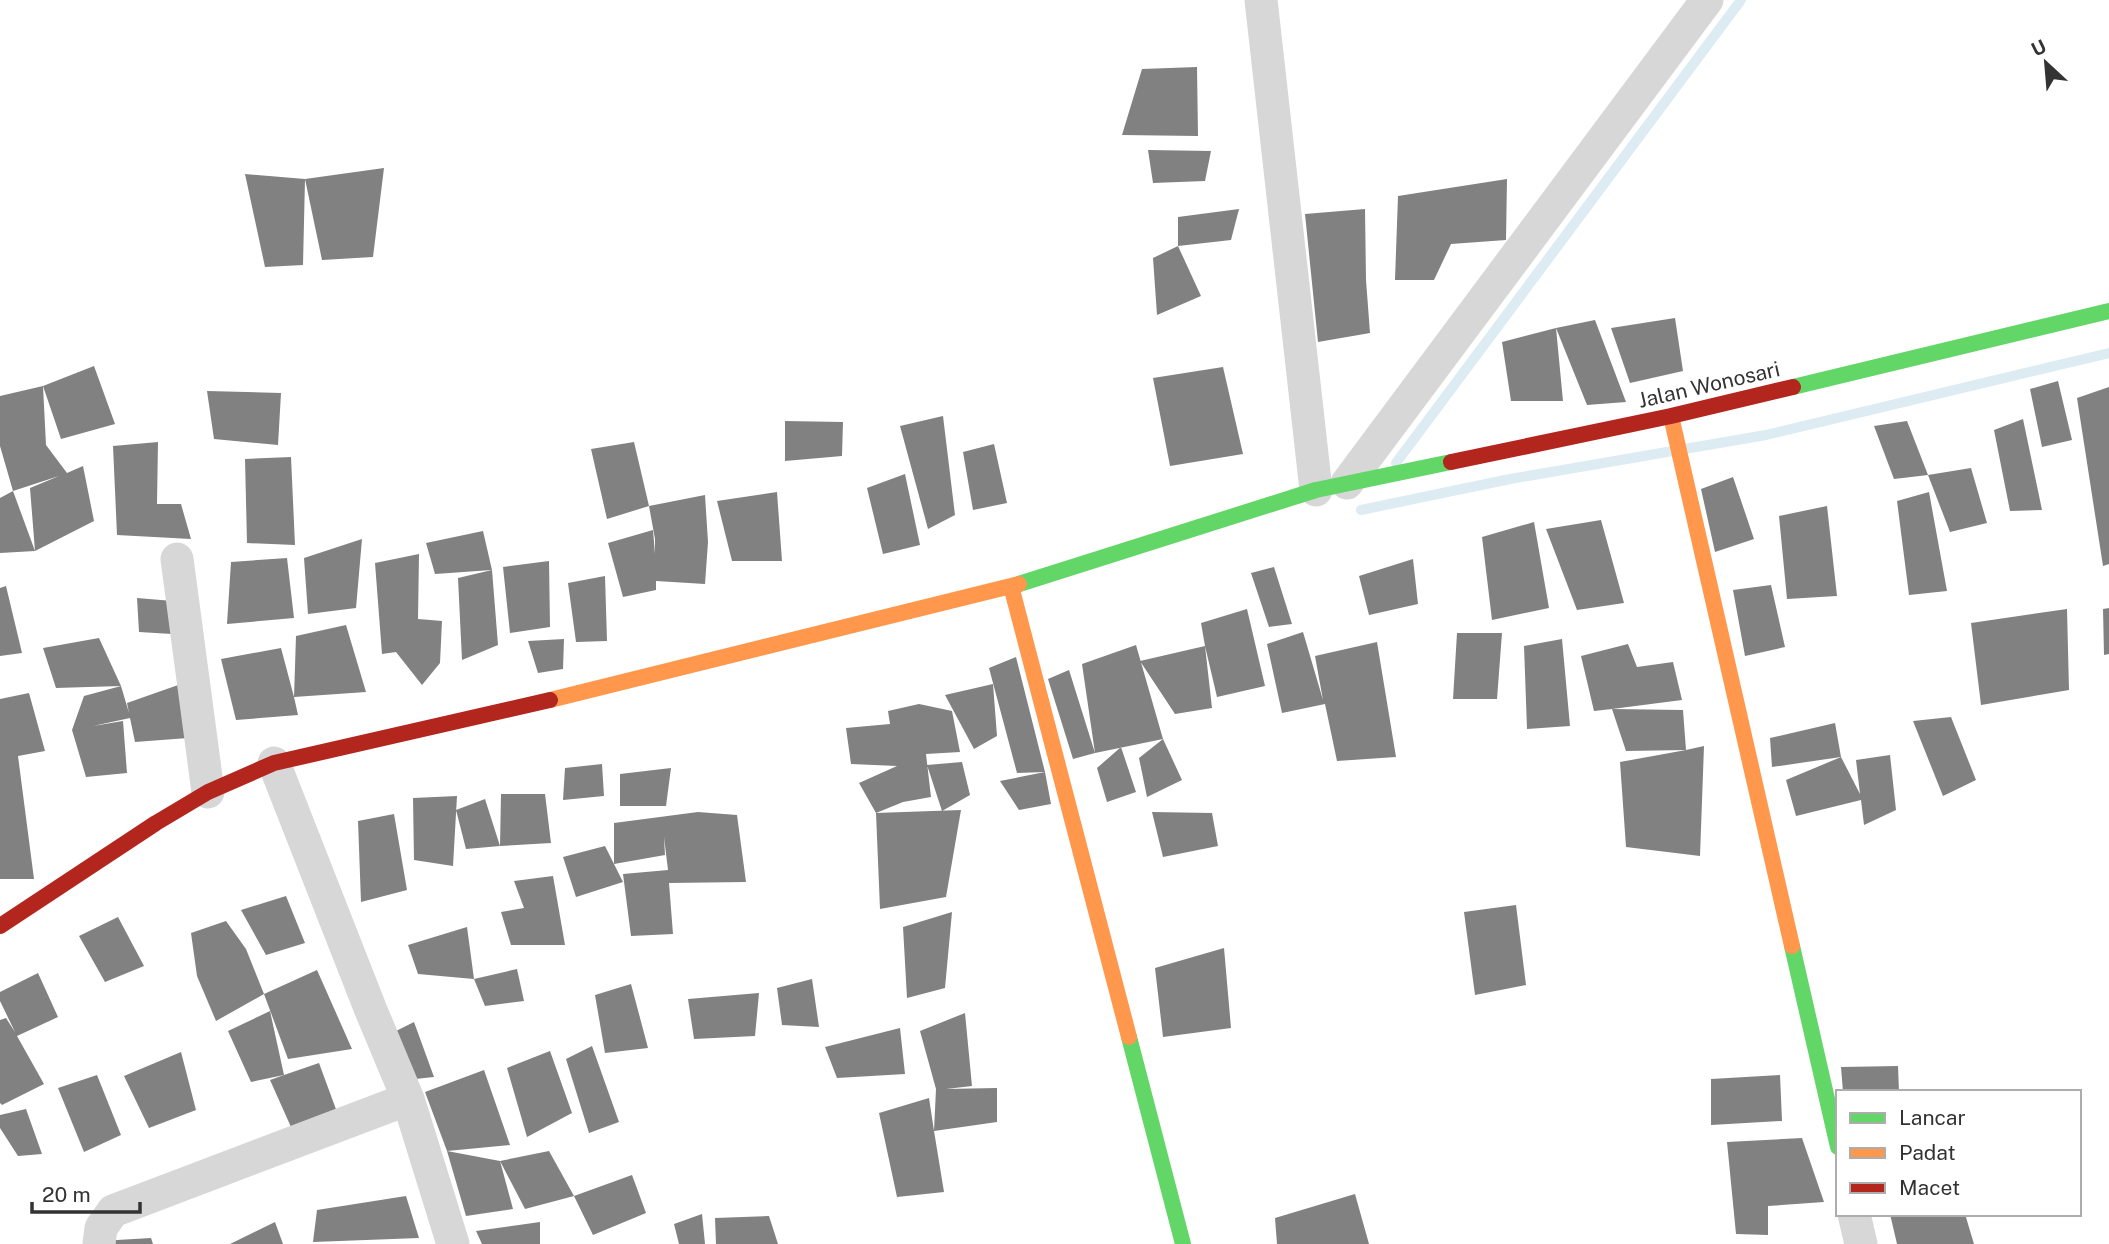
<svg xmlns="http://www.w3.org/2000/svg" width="2109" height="1244" font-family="'Public Sans',sans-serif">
<rect width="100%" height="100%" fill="#fff"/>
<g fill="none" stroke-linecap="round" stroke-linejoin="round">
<path stroke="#ddebf3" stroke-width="10" d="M1396 463 1741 0
M1361 510 1510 479 1766 435 2109 353"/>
</g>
<path fill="#818181" d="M1197 67 1198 136 1122 135 1142 69Z
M1148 150 1211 151 1205 181 1153 183Z
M384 168 373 257 322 260 305 179 303 265 265 267 245 174 305 179Z
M1507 179 1506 240 1451 244 1434 280H1395L1398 196Z
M1239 209 1231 240 1178 246V217Z
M1365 209 1366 280 1370 333 1318 342 1305 214Z
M1178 246 1201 296 1157 315 1153 258Z
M1675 318 1683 371 1630 383 1611 328Z
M1595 320 1626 402 1587 405 1556 328 1563 401H1511L1502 342 1556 328Z
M94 366 115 424 61 439 43 386 46 445 67 473 83 466 94 521 35 551 30 488 59 476 13 491 0 446V396L43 386Z
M1223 367 1243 454 1170 466 1153 378Z
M2058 381 2072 440 2042 447 2030 389Z
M2109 387V564L2103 566 2077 398Z
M207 391 281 393 278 445 214 439Z
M943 416 955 515 928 529 900 426Z
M2023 419 2042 510 2010 511 1994 430Z
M785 421 843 422 842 456 785 461Z
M1907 421 1928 475 1894 479 1874 426Z
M158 442 157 504H181L191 539 117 535 113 446Z
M634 442 649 506 705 495 708 542 705 584 656 581V590L623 597 608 543 653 530 655 554V539L649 506 607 519 591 449Z
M994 444 1007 503 973 510 963 452Z
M291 457 295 545 247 543 245 459Z
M1971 468 1987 523 1950 532 1928 475Z
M905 474 920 545 883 554 867 488Z
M1733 477 1754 539 1715 552 1701 489Z
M13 491 35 551 0 553V498Z
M777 492 782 561H732L717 501Z
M1929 492 1947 591 1909 595 1897 501Z
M1827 506 1837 596 1787 599 1779 516Z
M1601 520 1624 603 1577 610 1546 529Z
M1534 522 1549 608 1492 620 1482 537Z
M483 531 492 570 498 645 462 660 458 578 492 570 435 574 426 543Z
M362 539 356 608 308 614 304 558Z
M419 554 418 619 442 621 440 663 422 685 396 652 382 654 375 563Z
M287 558 294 618 227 624 231 562Z
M1413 559 1418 604 1369 615 1359 576Z
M549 561 550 627 510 633 503 567Z
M1274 567 1292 624 1269 627 1251 573Z
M605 576 607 641 576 642 568 583Z
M1771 585 1785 647 1745 656 1733 590Z
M6 586 22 653 0 656V588Z
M137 598 173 601 172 634 139 632Z
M2109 608V654L2104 655 2103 609Z
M1247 609 1265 686 1217 697 1205 646 1212 708 1175 714 1140 661 1205 646 1201 623Z
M2067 609 2069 690 1981 705 1971 623Z
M346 625 366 692 294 697 298 715 236 720 221 659 281 648 294 697 296 636Z
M1303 632 1323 700 1315 656 1377 642 1396 757 1337 761 1325 704 1282 713 1267 644Z
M1457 633H1502L1497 699H1453Z
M99 638 121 686 129 713 127 703 181 684 188 738 135 742 130 718 93 726 123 721 127 773 86 777 72 730 84 696 121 686 56 688 43 648Z
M564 639 563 669 538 673 528 641Z
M1562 639 1570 726 1527 729 1524 646Z
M1628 644 1637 667 1673 662 1682 700 1612 709 1683 710 1686 750 1704 746 1700 856 1626 847 1620 762 1686 750 1626 751 1612 709 1594 711 1581 656Z
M1136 645 1163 739 1182 780 1147 797 1139 758 1163 739 1095 753 1082 664Z
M1016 657 1045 772 1017 773 989 668Z
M1069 670 1095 753 1073 759 1048 679Z
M993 684 997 736 974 749 945 695Z
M29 693 45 751 18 756 34 879H0V699Z
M919 704 952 711 960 752 926 754 931 797 903 802 876 813 859 783 897 766 851 764 846 728 890 724 888 711Z
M1951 717 1976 780 1943 796 1913 721Z
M1835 723 1841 757 1772 767 1770 738Z
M1121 747 1136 792 1107 802 1097 768Z
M1890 755 1896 810 1864 825 1861 800 1796 816 1786 780 1841 757 1860 794 1856 760Z
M962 762 970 795 942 811 927 765Z
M602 764 604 796 563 800 565 768Z
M671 768 666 806H620V774Z
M1045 772 1051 804 1019 810 1000 781Z
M501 794H545L551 843 500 846Z
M457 796 453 866 414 860 413 798Z
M485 799 500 846 466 849 456 810Z
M961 810 946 897 880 909 876 813Z
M698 812 737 815 746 882 669 883 673 934 631 936 623 874 668 870 664 837 665 855 614 864V823Z
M1152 812 1212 813 1218 846 1163 857Z
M394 814 407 890 361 902 358 821Z
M605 846 623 882 576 897 563 857Z
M553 876 565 945H511L501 912 524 908 514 881Z
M286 896 305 943 266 955 241 910Z
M1516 905 1526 985 1475 995 1464 912Z
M952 912 945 988 907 998 903 927Z
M118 917 144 966 105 982 79 936Z
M226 921 246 949 264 994 216 1021 197 976 191 933Z
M467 927 474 979 517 969 524 1001 485 1006 474 979 418 974 408 945Z
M1224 948 1231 1028 1163 1037 1155 968Z
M317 970 352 1049 288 1059 264 994Z
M38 973 58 1017 17 1036 44 1084 2 1105 0 1103V1020L6 1018 15 1032 0 1001V992Z
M812 979 819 1027 782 1025 777 988Z
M631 984 648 1048 605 1053 595 995Z
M759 993 755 1036 694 1039 688 999Z
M270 1011 284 1075 319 1063 337 1112 291 1127 270 1080 284 1075 251 1082 228 1031Z
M965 1013 972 1086 946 1089 997 1088V1122L934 1131 944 1192 897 1197 879 1113 929 1098 934 1131 936 1089 920 1031Z
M414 1022 434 1077 415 1079 394 1032Z
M900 1028 905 1074 837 1078 825 1047Z
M592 1046 619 1122 589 1133 566 1059Z
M550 1051 572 1113 527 1137 507 1068Z
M181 1052 196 1110 149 1128 124 1076Z
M1898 1066 1899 1092H1843L1841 1067Z
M484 1070 510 1145 447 1151 500 1161 513 1209 466 1216 447 1151 425 1092Z
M97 1075 121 1135 84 1152 58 1088Z
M1780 1075 1782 1121 1711 1125V1079Z
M26 1109 42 1154 18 1156 0 1128V1115Z
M1802 1138 1824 1202 1768 1206V1235L1736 1234 1727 1142Z
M549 1151 574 1196 525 1209 500 1161Z
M632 1175 646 1213 593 1235 574 1196Z
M1355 1194 1369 1244H1277L1275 1218Z
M406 1196 419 1238 313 1242 317 1210Z
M702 1214 705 1244H679L674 1224Z
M1890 1214H1965L1974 1244H1897Z
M769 1216 778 1244H716L715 1218Z
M275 1222 283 1244H230Z
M540 1222V1244H482L476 1231Z
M151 1238 153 1244H100V1241Z"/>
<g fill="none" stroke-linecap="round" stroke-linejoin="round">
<path stroke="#d7d7d7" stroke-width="33" d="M1261 0 1316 490
M1347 483 1707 0
M177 559 208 792
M274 763 370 1008 408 1099 453 1244
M1854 1214 1861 1244
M99 1244 101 1228 113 1211 408 1099"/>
<path stroke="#63d668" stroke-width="16" d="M1793 387 2109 311
M1019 584 1316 490 1451 462
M1792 946 1838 1147
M1129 1037 1183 1244"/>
<path stroke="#ff974d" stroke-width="16" d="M1671 416 1792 946
M1011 586 1129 1037
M550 700 1019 584"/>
<path stroke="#b3261e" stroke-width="16" d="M1451 462 1671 416 1793 387
M0 926 156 823 208 792 274 763 550 700"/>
</g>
<g text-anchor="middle" stroke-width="7" stroke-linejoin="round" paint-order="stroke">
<g font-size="21" fill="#333" stroke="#fff">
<text transform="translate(1709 385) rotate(-13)" y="7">Jalan Wonosari</text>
</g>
</g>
<rect x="1836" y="1090" width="245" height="126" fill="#ffffff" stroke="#adadad" stroke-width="2"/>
<rect x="1850" y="1113" width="35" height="10" fill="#63d668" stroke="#adadad" stroke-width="2"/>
<text x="1899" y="1125" font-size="21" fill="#333333">Lancar</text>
<rect x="1850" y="1148" width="35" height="10" fill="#ff974d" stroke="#adadad" stroke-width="2"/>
<text x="1899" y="1160" font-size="21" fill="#333333">Padat</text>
<rect x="1850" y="1183" width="35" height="10" fill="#b3261e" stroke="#adadad" stroke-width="2"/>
<text x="1899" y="1195" font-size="21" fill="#333333">Macet</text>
<g transform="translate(2046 63) rotate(334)" stroke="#ffffff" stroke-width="5" paint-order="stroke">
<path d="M0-5L12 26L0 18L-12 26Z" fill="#333333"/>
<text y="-10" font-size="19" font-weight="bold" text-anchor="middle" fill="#333333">U</text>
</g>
<path d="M32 1202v10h108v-10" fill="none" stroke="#333333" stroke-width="3.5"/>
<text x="42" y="1202" font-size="21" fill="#333333" stroke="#ffffff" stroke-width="5" paint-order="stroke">20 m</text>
</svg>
